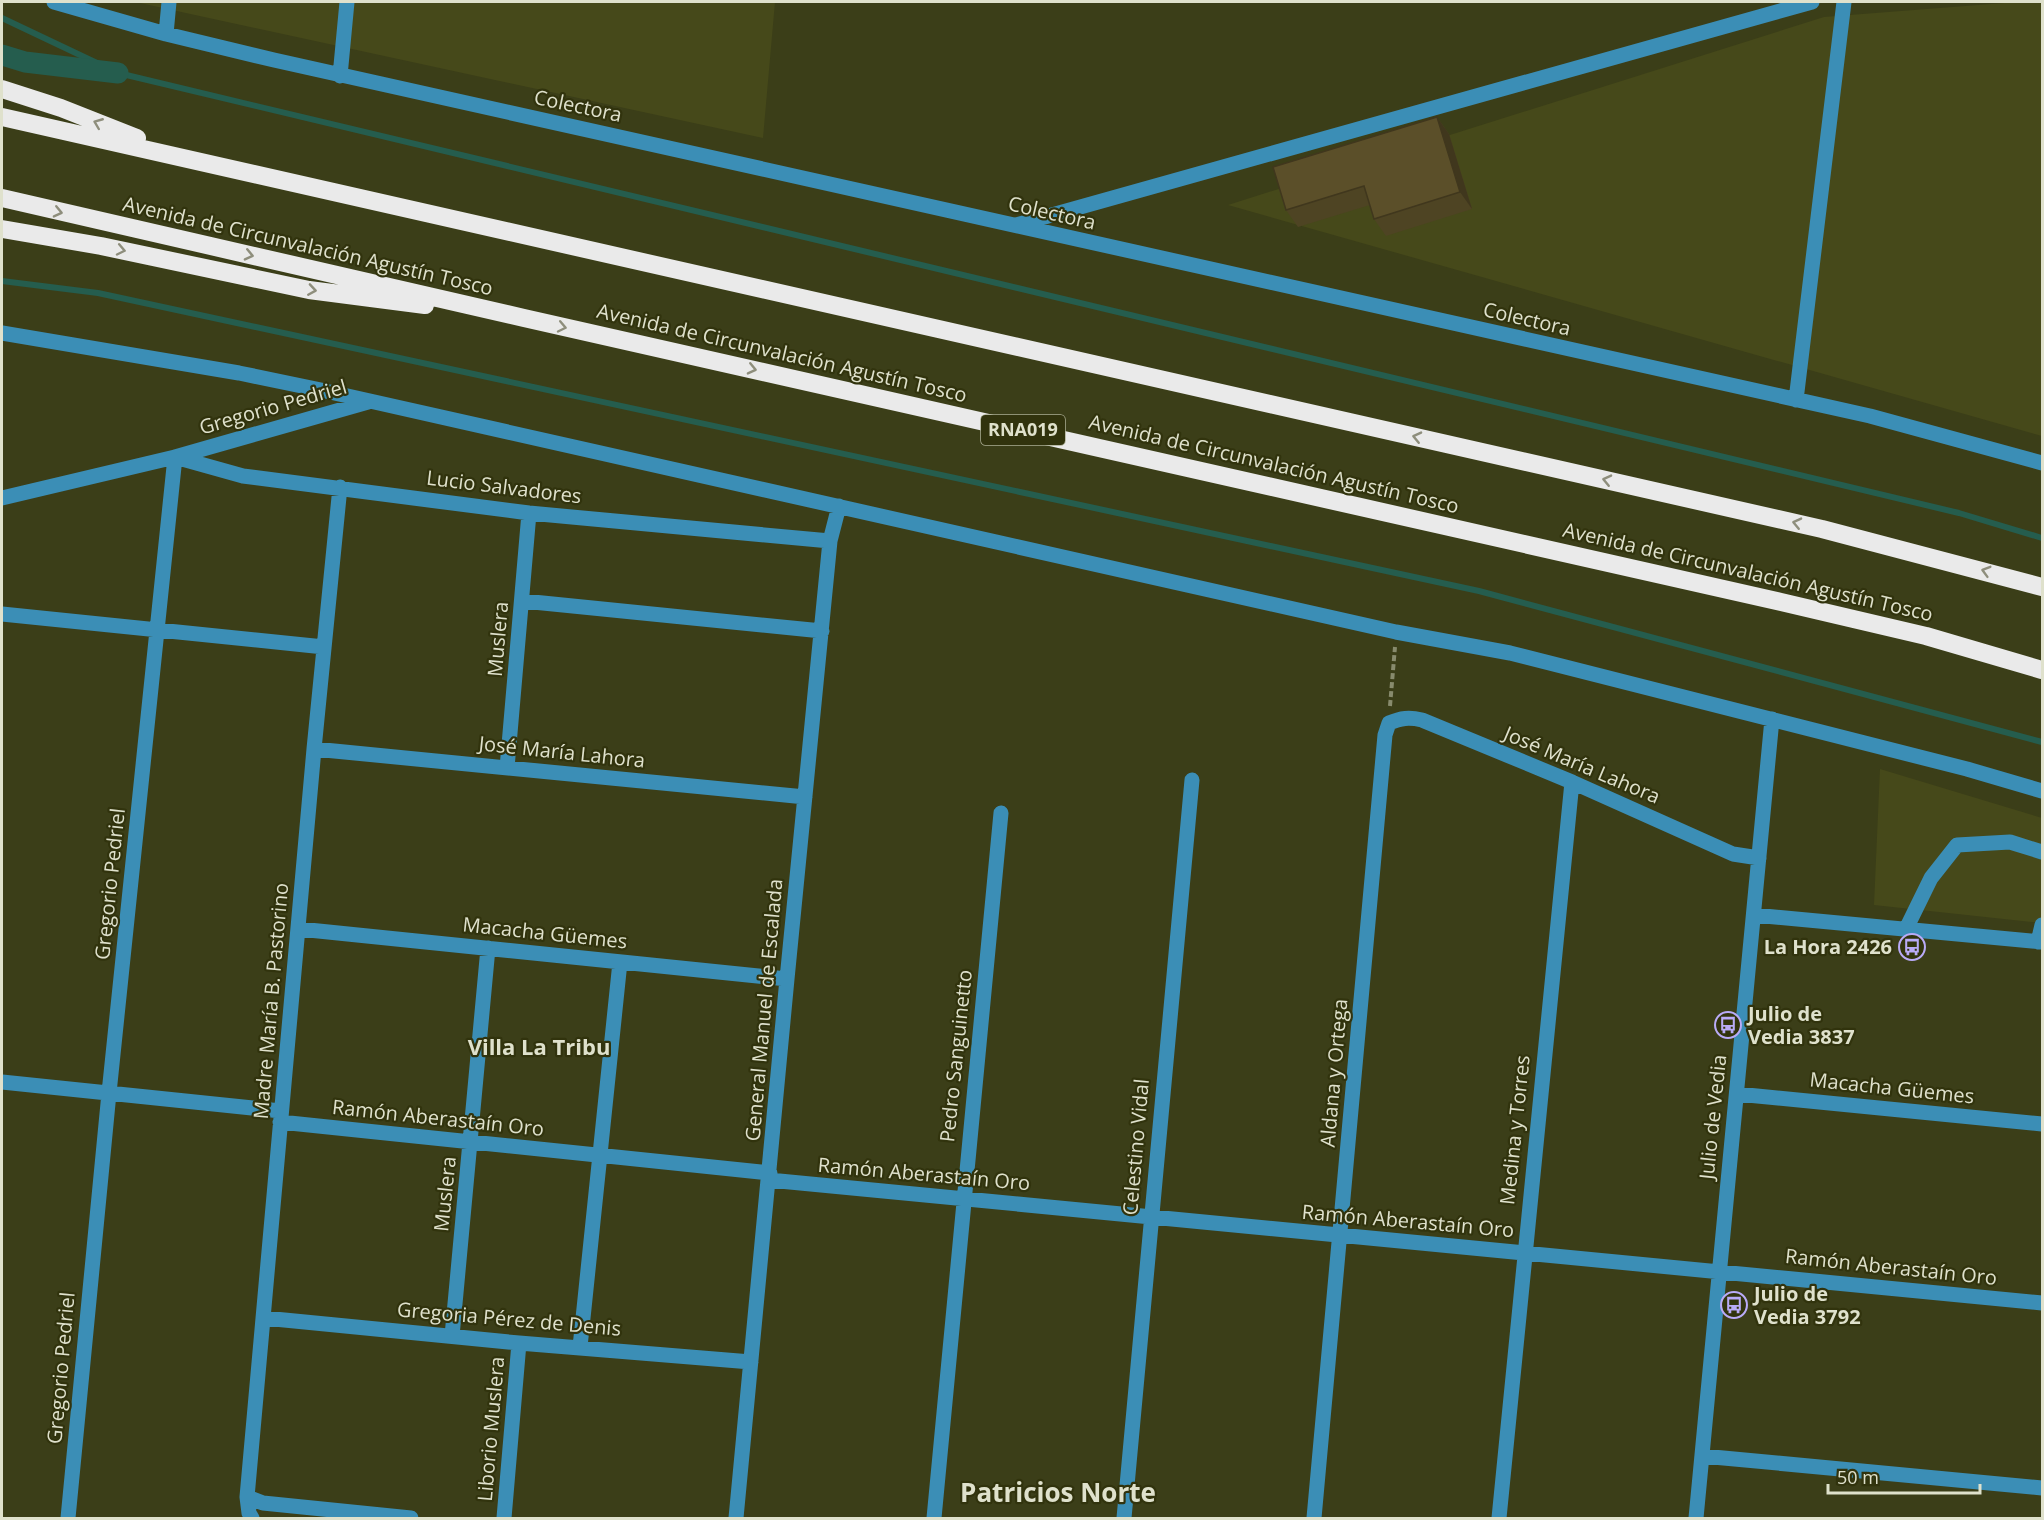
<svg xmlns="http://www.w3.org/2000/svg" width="2044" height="1520" font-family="'Open Sans',sans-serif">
<rect width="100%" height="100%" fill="#3b3e18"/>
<path fill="#46491a" d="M135 2H775L763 138 140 3Z
M2017 2H2042V436L1228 205 1824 17Z
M1880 769 2042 818V923L1874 905Z"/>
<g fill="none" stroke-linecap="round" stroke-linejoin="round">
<path stroke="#255d4e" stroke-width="6" d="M2 18 118 73 1959 513 2042 538
M2 281 98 293 1479 591 2042 742"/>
<path stroke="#255d4e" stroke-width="21" d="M2 55 25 62 118 73"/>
<path stroke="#888b6d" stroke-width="4" stroke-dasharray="6 3" stroke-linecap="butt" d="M1390 706 1395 647"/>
<path stroke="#3b8eb6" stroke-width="15" d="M54 2 166 34 274 60 1870 416 2042 463
M166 34 169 2
M340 76 347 2
M1016 225 1812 2
M2 333 239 373 321 390 1396 632 1510 653 1967 769 2042 791
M1796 400 1844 2
M2 498 175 457 243 476 529 513 830 541
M523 601 822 631
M2 614 324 647
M314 749 805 797
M507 768 529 513
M1754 915 2042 942
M299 929 787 979
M1906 929 1931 878 1957 845 2010 842 2042 852
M2038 942 2042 925
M2 1082 281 1111
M1737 1094 2042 1124
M280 1122 770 1173
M769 1180 2042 1303
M264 1318 519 1343 751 1362
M452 1336 488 948
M580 1347 620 962
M1702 1456 2042 1488
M247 1497 263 1503 411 1518
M68 1518 109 1093 175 457 368 402
M252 1518 249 1513 247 1497 314 749 340 487
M504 1518 519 1343
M736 1518 787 979 830 541 839 506
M934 1518 1001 813
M1124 1518 1192 780
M1314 1518 1385 735 1389 723C1401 718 1409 717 1422 720L1572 782 1733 854 1759 858
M1499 1518 1572 782
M1696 1518 1772 719"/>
<path stroke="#eaeaea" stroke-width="18" d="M2 89 61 108 137 138
M2 117 1822 529 2042 587
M2 198 524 318 1781 602 1926 636 2042 670
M2 229 101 246 309 290 425 305"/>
</g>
<path fill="#4e4423" d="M1437 117 1449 134 1472 209 1386 236 1374 219 1370 205 1298 227 1286 210Z"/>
<path fill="#40371d" d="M1437 117 1449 134 1472 209 1460 192Z"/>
<path fill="#5b4f29" stroke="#40371d" stroke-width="1.5" d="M1437 117 1460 192 1374 219 1364 186 1286 210 1273 167Z"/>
<defs><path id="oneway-chevron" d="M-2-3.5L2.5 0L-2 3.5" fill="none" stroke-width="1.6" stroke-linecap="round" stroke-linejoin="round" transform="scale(1.5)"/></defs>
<g stroke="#8e8e7c">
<use href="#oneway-chevron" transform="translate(98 123) rotate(-158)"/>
<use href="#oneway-chevron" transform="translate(58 212) rotate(13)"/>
<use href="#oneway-chevron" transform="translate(121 250) rotate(12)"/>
<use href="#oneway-chevron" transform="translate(249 255) rotate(13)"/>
<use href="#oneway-chevron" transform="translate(312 290) rotate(9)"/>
<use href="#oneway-chevron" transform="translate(562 327) rotate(12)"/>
<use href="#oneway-chevron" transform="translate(752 369) rotate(13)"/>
<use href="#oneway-chevron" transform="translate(1417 437) rotate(-167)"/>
<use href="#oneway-chevron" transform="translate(1607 480) rotate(-167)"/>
<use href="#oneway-chevron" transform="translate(1797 523) rotate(-167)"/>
<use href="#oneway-chevron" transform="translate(1986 571) rotate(-164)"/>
</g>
<defs>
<symbol id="bus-ring" viewBox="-11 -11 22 22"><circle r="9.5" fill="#31330d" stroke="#b9abf7" stroke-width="1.5"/><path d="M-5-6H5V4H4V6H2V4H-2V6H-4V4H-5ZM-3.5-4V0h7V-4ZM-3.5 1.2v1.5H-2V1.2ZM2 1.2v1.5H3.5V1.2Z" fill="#b9abf7"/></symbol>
</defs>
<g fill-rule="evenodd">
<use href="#bus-ring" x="1897" y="932" width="30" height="30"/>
<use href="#bus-ring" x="1713" y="1010" width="30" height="30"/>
<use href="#bus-ring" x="1719" y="1290" width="30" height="30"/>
</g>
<g text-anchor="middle" stroke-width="4.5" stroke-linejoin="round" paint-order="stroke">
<rect fill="#31330d" stroke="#abad93" stroke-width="1.5" x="981" y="415" width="84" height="30" rx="4.5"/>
<g font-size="18" font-weight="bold" fill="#dfe1cc">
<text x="1023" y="436">RNA019</text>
</g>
<g font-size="20" fill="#dfe1cc" stroke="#31330d">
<text transform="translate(578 106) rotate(12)" y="7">Colectora</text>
<text transform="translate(1052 213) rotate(13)" y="7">Colectora</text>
<text transform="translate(308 246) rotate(13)" y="7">Avenida de Circunvalación Agustín Tosco</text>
<text transform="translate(1527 319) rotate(13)" y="7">Colectora</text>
<text transform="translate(782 353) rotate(13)" y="7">Avenida de Circunvalación Agustín Tosco</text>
<text transform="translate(273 407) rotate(-16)" y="7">Gregorio Pedriel</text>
<text transform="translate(1274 464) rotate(13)" y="7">Avenida de Circunvalación Agustín Tosco</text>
<text transform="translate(504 487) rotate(7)" y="7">Lucio Salvadores</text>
<text transform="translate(1748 572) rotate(13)" y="7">Avenida de Circunvalación Agustín Tosco</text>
<text transform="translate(498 639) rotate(-85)" y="7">Muslera</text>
<text transform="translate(562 752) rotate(6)" y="7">José María Lahora</text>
<text transform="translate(1582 765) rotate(23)" y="7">José María Lahora</text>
<text transform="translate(110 884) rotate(-84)" y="7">Gregorio Pedriel</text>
<text transform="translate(545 933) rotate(6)" y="7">Macacha Güemes</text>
<text transform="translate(271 1001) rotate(-85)" y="7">Madre María B. Pastorino</text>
<text transform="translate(764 1010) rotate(-85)" y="7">General Manuel de Escalada</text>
<text transform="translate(956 1056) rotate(-84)" y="7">Pedro Sanguinetto</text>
<text transform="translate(1334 1073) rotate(-85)" y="7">Aldana y Ortega</text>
<text transform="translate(1892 1088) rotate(6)" y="7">Macacha Güemes</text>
<text transform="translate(1713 1117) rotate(-84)" y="7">Julio de Vedia</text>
<text transform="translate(438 1118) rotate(6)" y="7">Ramón Aberastaín Oro</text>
<text transform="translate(1515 1130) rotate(-84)" y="7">Medina y Torres</text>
<text transform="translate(1136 1147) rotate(-85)" y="7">Celestino Vidal</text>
<text transform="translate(924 1174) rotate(5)" y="7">Ramón Aberastaín Oro</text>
<text transform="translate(445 1194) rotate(-84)" y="7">Muslera</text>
<text transform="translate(1408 1221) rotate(5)" y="7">Ramón Aberastaín Oro</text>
<text transform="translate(1891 1267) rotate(6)" y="7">Ramón Aberastaín Oro</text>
<text transform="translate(509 1319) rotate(5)" y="7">Gregoria Pérez de Denis</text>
<text transform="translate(61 1368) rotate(-85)" y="7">Gregorio Pedriel</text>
<text transform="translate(491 1429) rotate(-85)" y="7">Liborio Muslera</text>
</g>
<g font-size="20" font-weight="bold" fill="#dfe1cc" stroke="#31330d" text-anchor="start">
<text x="1892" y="954" text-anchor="end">La Hora 2426</text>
<text x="1748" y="1021">Julio de<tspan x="1748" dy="23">Vedia 3837</tspan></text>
<text x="1754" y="1301">Julio de<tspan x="1754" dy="23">Vedia 3792</tspan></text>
</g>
<g font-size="22" font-weight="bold" fill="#dfe1cc" stroke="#31330d">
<text x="539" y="1055">Villa La Tribu</text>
</g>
<g font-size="26" font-weight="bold" fill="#dfe1cc" stroke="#31330d">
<text x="1058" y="1502">Patricios Norte</text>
</g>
</g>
<rect width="2044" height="1520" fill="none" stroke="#dfe1cc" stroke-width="6"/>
<path d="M1828 1484v9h152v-9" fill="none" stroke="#dfe1cc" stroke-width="3"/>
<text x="1837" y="1484" font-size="18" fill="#dfe1cc" stroke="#31330d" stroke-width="4.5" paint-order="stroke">50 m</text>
</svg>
